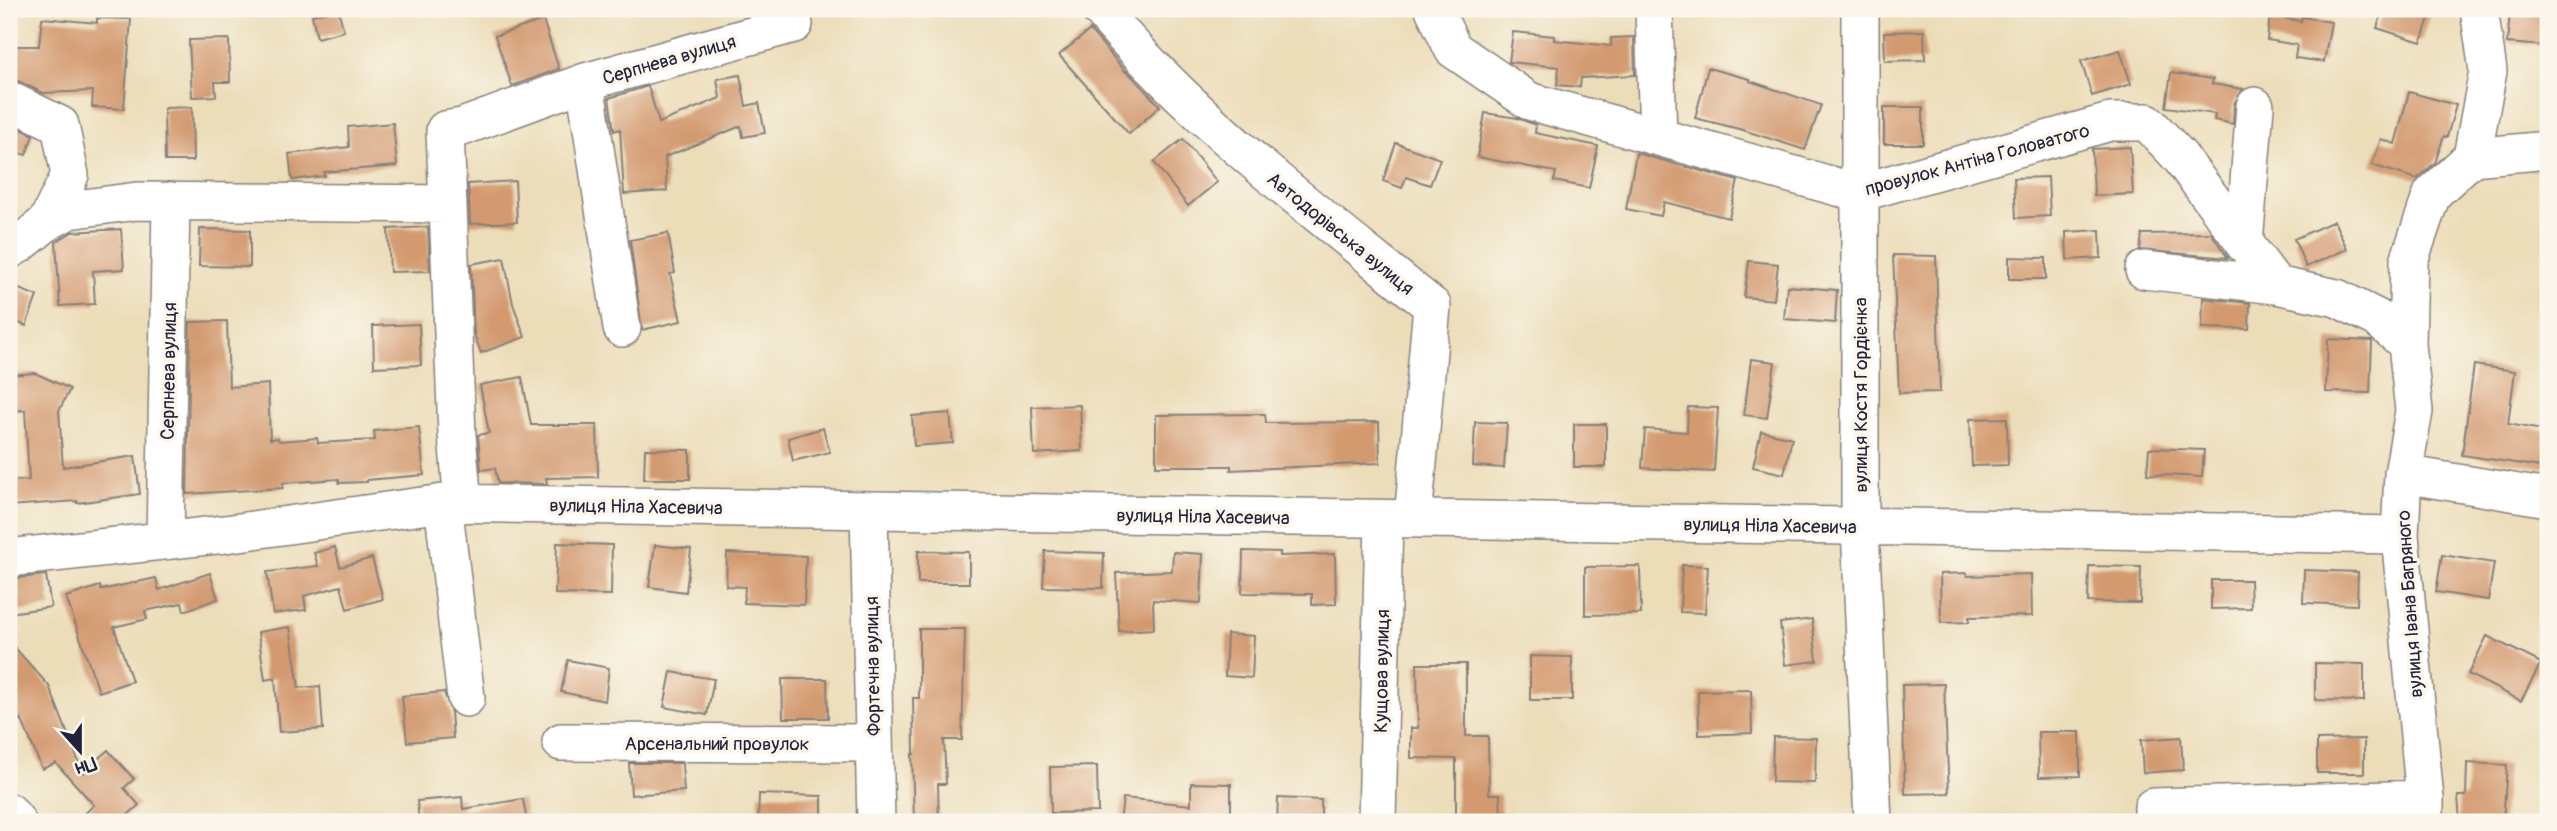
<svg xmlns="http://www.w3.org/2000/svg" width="2557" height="831" font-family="Pangolin,sans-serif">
<rect width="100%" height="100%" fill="#fbf7ec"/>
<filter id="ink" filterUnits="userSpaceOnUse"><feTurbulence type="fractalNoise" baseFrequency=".0143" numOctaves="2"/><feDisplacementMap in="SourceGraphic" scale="14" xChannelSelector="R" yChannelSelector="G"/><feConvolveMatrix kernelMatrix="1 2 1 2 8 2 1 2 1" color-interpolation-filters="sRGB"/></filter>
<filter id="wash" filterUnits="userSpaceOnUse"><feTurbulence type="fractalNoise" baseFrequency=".00686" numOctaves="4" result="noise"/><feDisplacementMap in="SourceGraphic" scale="28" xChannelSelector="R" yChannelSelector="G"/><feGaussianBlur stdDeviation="1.57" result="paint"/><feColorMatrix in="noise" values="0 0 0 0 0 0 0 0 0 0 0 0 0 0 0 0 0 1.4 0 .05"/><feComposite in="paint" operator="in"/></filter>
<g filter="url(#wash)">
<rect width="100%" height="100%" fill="#ecddb9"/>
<g id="blocks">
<path fill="#d39a6f" d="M338 9 344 31 317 38 312 15Z
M2383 9H2432L2421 42 2377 28Z
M2510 12 2548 15 2545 46 2507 43Z
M2270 16 2301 21 2302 17 2331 22 2324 62 2295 58 2297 45 2267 40Z
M42 18 97 23V18L131 19 124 109 92 107 93 91 43 93 18 81 9 79V46H39Z
M543 20 559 69 512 86 495 36Z
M1090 30 1126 72 1127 71 1160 106 1129 134 1059 55Z
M1924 31 1925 60 1885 61 1884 32Z
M1513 32 1554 36V40L1611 46V38L1634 37 1635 75 1581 78 1580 87 1557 85 1559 67 1509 62Z
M229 39 230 82H215L216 96 192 97 189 40Z
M2120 50 2131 84 2092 96 2081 61Z
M1708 68 1750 79V81L1821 105 1805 150 1743 130 1695 118Z
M2171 73 2213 79 2212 84 2243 89 2234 104 2233 124 2214 120 2215 114 2166 107Z
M740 75 746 106 759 103 765 133 743 137 741 126 665 157 667 191 624 194 620 129 614 131 609 98 648 86 659 123 720 98 717 79Z
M2409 92 2456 105 2447 137 2444 136 2435 163 2417 179 2372 165 2381 139 2395 144Z
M192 107 193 161H165L164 108Z
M1884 107H1923V144H1884Z
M1485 113 1517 118 1536 125 1535 133 1598 146 1589 188 1554 181 1556 172 1477 157Z
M9 123 33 135 26 155 9 150Z
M393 123 397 166 324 172 325 176 292 180 289 154 349 147 348 127Z
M1183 139 1217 182 1188 206 1154 162Z
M1396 143 1440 159 1430 185 1406 177 1402 188 1383 181Z
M2130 147 2133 194 2094 196 2092 149Z
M1636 153 1738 181 1729 218 1664 202 1661 216 1626 209Z
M2048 177 2050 216 2016 218 2014 178Z
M515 181 517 222 470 224 468 184Z
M2334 221 2347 249 2306 267 2294 239Z
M428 227 430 271 390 272 388 229Z
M121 229 124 269 93 271 95 304 60 306 56 242 72 232Z
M200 229 250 230V267L199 266Z
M2100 230 2101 258 2067 260 2066 232Z
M668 233 675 273 670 274 681 321 642 330 630 240Z
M2211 233 2228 258 2140 250 2142 234Z
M1893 255 1936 256 1940 392 1899 393Z
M2009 257 2046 258V279H2009Z
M504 258 513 304 525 337 481 353 474 334 471 264Z
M1749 261 1778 264 1774 300 1744 297Z
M9 285 37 296 26 326 9 319Z
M1787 286 1837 290 1835 323 1784 319Z
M2203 298 2250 303 2249 329 2202 328Z
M227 321 229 387 268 384 270 439 278 438 279 441 317 438 318 443 375 440 374 431 419 427 424 475 367 480V482L339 483V479L283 483V488L187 494 190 322Z
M419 324 421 365 374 367 373 326Z
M2328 339 2372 341 2370 393 2326 392Z
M1751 359 1775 362 1767 418 1744 415Z
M2474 365 2515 371 2508 424 2548 431V468L2462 455Z
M35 373 70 389 59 411 63 467 135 456 140 494 77 503V501L9 506V481L29 480 25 410 9 411V375Z
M522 377 531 425H597L598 477 546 478 547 484 498 483 495 468 481 470 478 435 489 433 480 385Z
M1080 405 1082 451 1034 454 1032 407Z
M1688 407 1718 408 1714 472 1642 468 1645 429 1687 432Z
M950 413 953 443 914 446 912 416Z
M1265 414 1266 423 1379 422 1380 463 1231 470V466H1156V415Z
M2007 418 2008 465 1972 466 1970 419Z
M1475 422 1507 423 1504 468 1473 466Z
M1574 424H1606V467H1574Z
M823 428 830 452 793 461 788 438Z
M1761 431 1792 438 1784 474 1753 467Z
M2149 448 2204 450 2202 477 2147 474Z
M645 449 690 450V479H644Z
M557 543 612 545 611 595 555 594Z
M655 545 691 549 686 592 649 587Z
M335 547 340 567 372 558 383 599 347 609 341 586 304 596 306 610 273 614 267 572 318 566 314 553Z
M918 551 969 552V583H918Z
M1045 551 1104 553 1103 588 1043 587Z
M1243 551 1280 552V556L1335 554 1336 604 1312 605V594L1242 593Z
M1173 552 1203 554 1201 603 1153 600 1154 629 1119 631 1116 573 1172 571Z
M727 553 806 556 804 605 744 603 745 587 726 586Z
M2442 555 2494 563 2488 600 2436 592Z
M1682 565 1708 566 1705 613 1680 612Z
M1640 566 1641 614 1585 615V567Z
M2089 566 2141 567 2140 603 2088 602Z
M2304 570 2358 572 2357 605 2303 603Z
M210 573 218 599 184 611 182 603 145 611 147 619 114 627 132 681 99 692 66 597 100 586 101 590 156 578 159 590Z
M1967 573V576L2031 574 2032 616 1969 617V622L1941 623 1940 574Z
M46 575 51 607 9 613V579Z
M2211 580H2250L2251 608 2211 609Z
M1812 619 1817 661 1785 665 1780 623Z
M290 627 299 688 320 686 323 729 279 732 275 678 265 680 258 632Z
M919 629H965L962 740H944L946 784H938L939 822H914L912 754H914L913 698H919Z
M1227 634 1254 636 1252 678 1225 676Z
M2487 636 2541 663 2521 701 2468 674Z
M9 641 49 686 83 773 108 750 134 779 124 788 139 805 120 822H76L94 805 56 763 42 769 21 718 9 730Z
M1530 656 1572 657V700H1530Z
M568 660 609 668 605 701 561 692Z
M2315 663 2364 664V701L2315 700Z
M1417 664H1466V736H1488L1489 794H1500L1501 822H1456V759L1411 758V728H1418Z
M671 672 714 679 707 715 664 707Z
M782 679H827L828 718H783Z
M1944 684 1949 793 1905 794 1902 685Z
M1751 690 1752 733 1699 735 1698 691Z
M444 692 451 712 453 738 407 742 402 696Z
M2038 732H2080V776L2039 777Z
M1773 737 1816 738 1815 783 1772 782Z
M2181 737 2183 770 2143 773 2141 740Z
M2364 739V773H2317V740Z
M629 763H682L684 791 631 795Z
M2467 763 2507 765 2503 822H2460L2458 796H2466Z
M1097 766 1098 812 1051 813 1050 767Z
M1191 783 1231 784V822H1120L1123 798 1191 805Z
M759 794 822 796V822H758Z
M462 797 463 809 523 799 527 822H419L417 801Z
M1278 798 1321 800V822H1277Z"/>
</g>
</g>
<g filter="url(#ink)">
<use href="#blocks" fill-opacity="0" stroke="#87807a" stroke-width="2"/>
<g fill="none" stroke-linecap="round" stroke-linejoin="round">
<defs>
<path id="minor" d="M1100 9C1196 123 1317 213 1432 306L1413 519
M1434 9 1453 49 1529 101 1859 193 2110 122H2147L2180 157 2276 285 2337 298 2377 318 2407 344
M1654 9 1658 137
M1860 9V527L1873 822
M585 82 622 328
M9 100 60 125 70 175 47 222
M2472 157 2488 71 2479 9
M2244 244 2255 106
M9 250 20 244 47 222 69 210 137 201 448 204
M2144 270 2276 285
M2403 474 2548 498
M443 503 466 698
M463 504 457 435 445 130 462 127 585 82 794 24
M869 510 876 822
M165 541 171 201
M9 558 225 534 443 503 2400 535
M561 742 874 743
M9 812 17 822
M1377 822 1384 519
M2153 822V807L2425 799
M2425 822V799L2400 535 2403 474 2414 411 2407 344 2409 261 2432 194 2472 157 2548 150"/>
</defs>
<use href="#minor" stroke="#87807a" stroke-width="40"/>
<use href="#minor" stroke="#fff" stroke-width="37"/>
</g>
</g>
<g text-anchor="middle" stroke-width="7" stroke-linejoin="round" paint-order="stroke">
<g font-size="19" fill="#22223b" stroke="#fbf7ec">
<text transform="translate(669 59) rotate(-16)" y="7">Серпнева вулиця</text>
<text transform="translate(1977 159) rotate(-15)" y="7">провулок Антіна Головатого</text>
<text transform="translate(1341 233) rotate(39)" y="7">Автодорівська вулиця</text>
<text transform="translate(168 371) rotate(-89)" y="7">Серпнева вулиця</text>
<text transform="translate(1860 395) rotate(-90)" y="7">вулиця Костя Гордієнка</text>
<text transform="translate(636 506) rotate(1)" y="7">вулиця Ніла Хасевича</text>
<text transform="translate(1203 516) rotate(1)" y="7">вулиця Ніла Хасевича</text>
<text transform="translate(1770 525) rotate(1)" y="7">вулиця Ніла Хасевича</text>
<text transform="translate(2409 604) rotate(-94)" y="7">вулиця Івана Багряного</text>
<text transform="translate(872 666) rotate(-91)" y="7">Фортечна вулиця</text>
<text transform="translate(1381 671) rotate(-89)" y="7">Кущова вулиця</text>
<text x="717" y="750">Арсенальний провулок</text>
</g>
</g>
<rect width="2557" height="831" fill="none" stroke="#fbf7ec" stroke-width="35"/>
<g transform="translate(80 751) rotate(159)" stroke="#fbf7ec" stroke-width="5" paint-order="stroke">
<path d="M0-5L12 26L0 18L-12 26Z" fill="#22223b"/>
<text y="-10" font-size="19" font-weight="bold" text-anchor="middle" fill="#22223b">Пн</text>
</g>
</svg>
